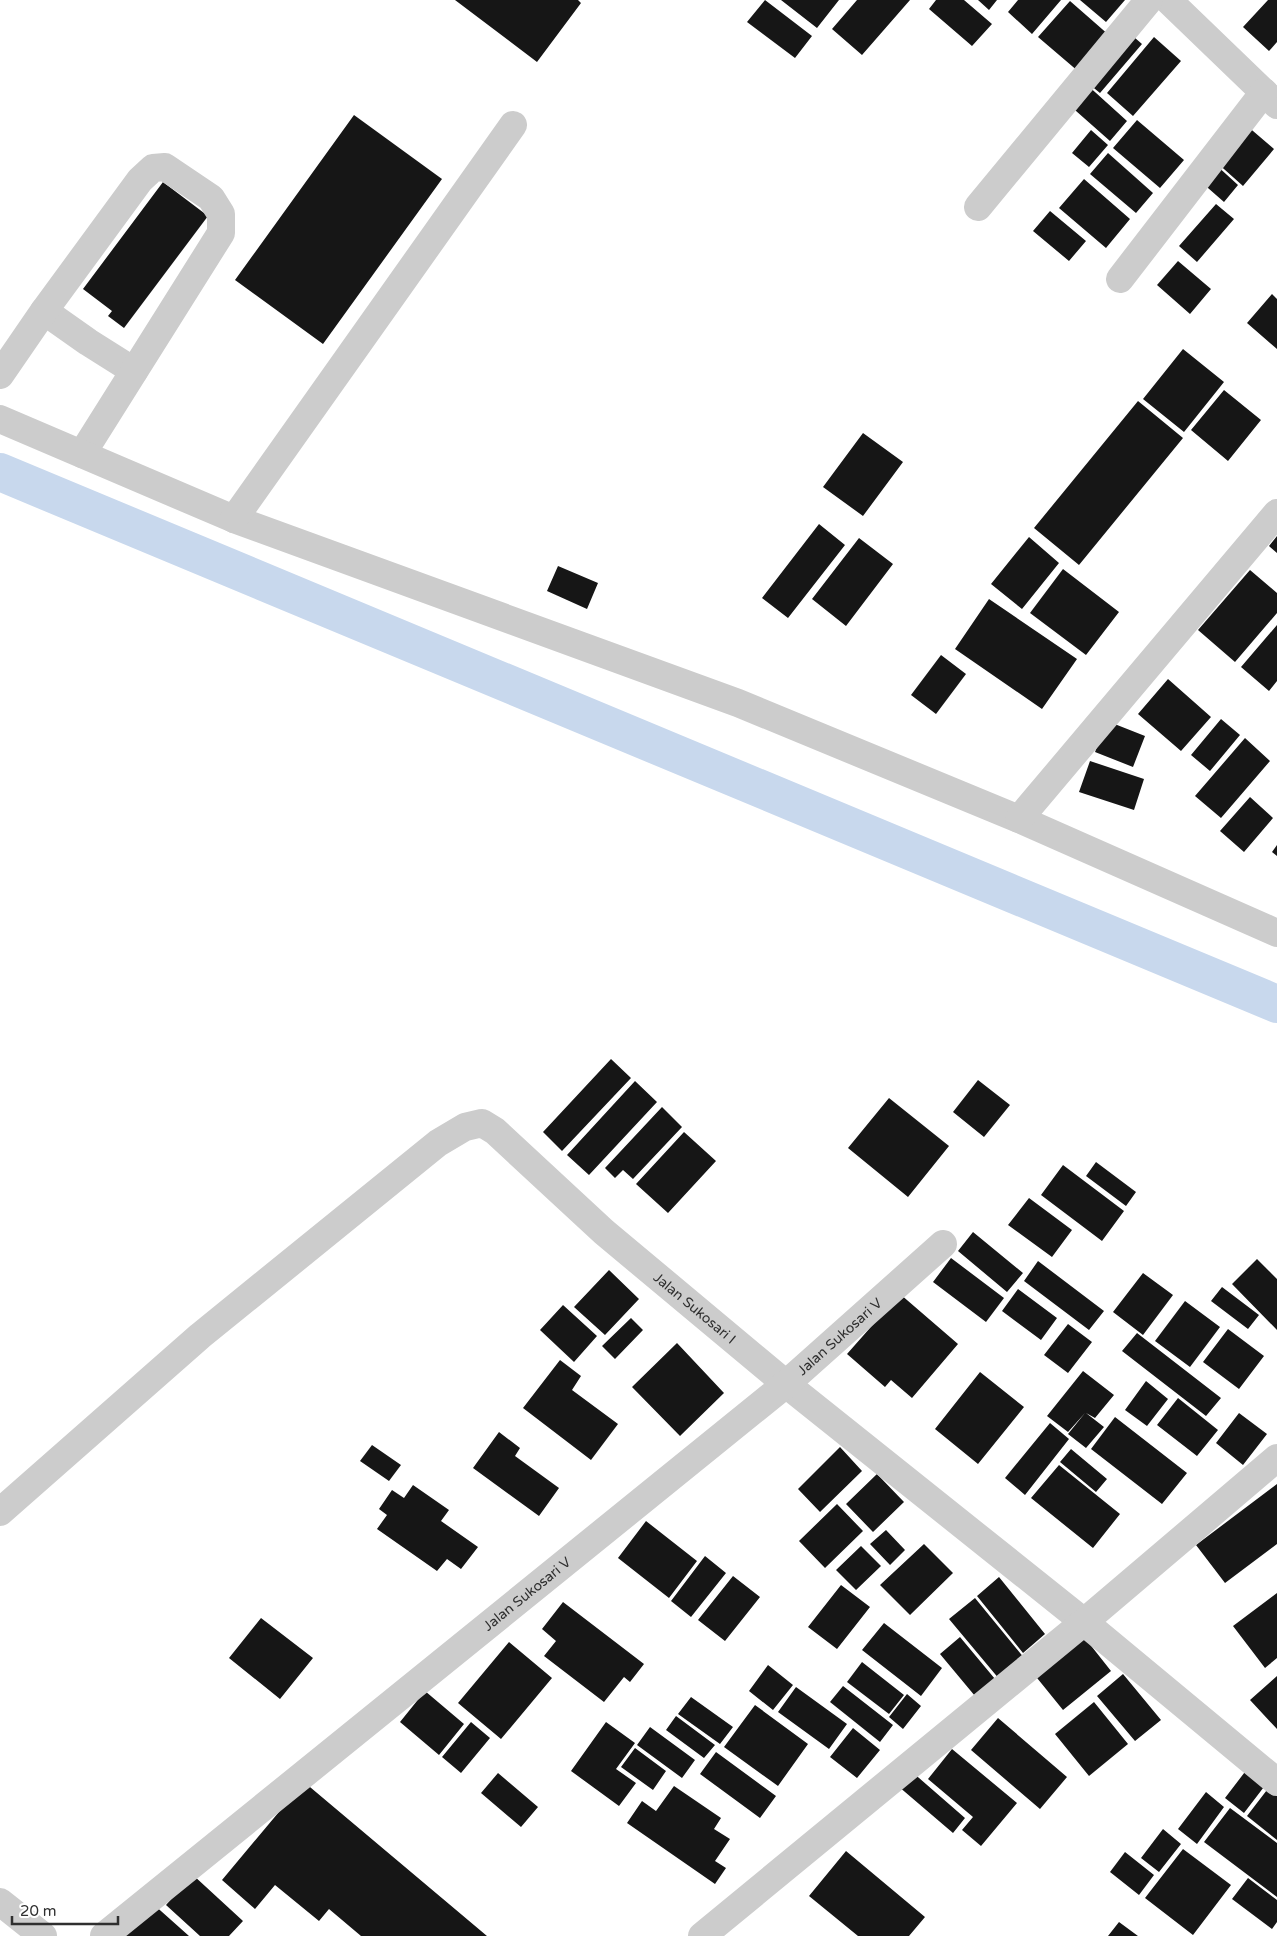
<svg xmlns="http://www.w3.org/2000/svg" width="1277" height="1936" font-family="'Varela Round',sans-serif">
<rect width="100%" height="100%" fill="#fff"/>
<g fill="none" stroke-linecap="round" stroke-linejoin="round">
<path stroke="#c8d8ed" stroke-width="38" d="M0 472 1277 1004"/>
</g>
<path fill="#161616" d="M455 0H578L581 3 537 62Z
M765 0 812 36 795 58 747 22Z
M781 0H839L817 28Z
M857 0H910L862 55 832 29Z
M936 0H964L992 24 972 46 929 9Z
M978 0H997L989 10Z
M1018 0H1061L1032 34 1008 12Z
M1080 0H1125L1106 22Z
M1268 0H1277V42L1269 51 1243 27Z
M1070 1 1110 36 1079 72 1038 37Z
M1127 31 1142 44 1100 93 1084 80Z
M1154 37 1181 61 1133 116 1107 93Z
M1085 83 1127 121 1110 141 1067 103Z
M354 115 442 179 323 344 235 280Z
M1137 120 1184 160 1160 188 1113 148Z
M1246 125 1274 149 1243 186 1215 161Z
M1091 130 1108 145 1089 167 1072 153Z
M1108 153 1153 193 1136 213 1090 174Z
M1215 164 1238 185 1224 202 1200 181Z
M1084 179 1130 219 1106 248 1059 208Z
M163 182 208 216 124 328 108 316 112 311 83 289Z
M1216 204 1234 219 1197 262 1179 246Z
M1050 211 1086 241 1069 261 1033 231Z
M1178 261 1211 289 1190 314 1157 285Z
M1272 294 1277 299V349L1247 323Z
M1183 349 1224 382 1184 432 1143 399Z
M1224 390 1261 420 1228 461 1191 430Z
M1138 401 1183 438 1079 565 1034 528Z
M863 433 903 462 863 516 823 487Z
M819 524 845 545 788 618 762 598Z
M1277 536V553L1269 546Z
M1029 537 1059 563 1022 609 991 584Z
M859 538 893 564 846 626 812 599Z
M558 566 598 583 587 609 547 591Z
M1063 569 1119 612 1086 655 1030 613Z
M1250 570 1277 593V613L1235 662 1198 630Z
M989 599 1077 659 1042 709 955 649Z
M1277 625V681L1269 691 1241 667Z
M941 655 966 674 936 714 911 695Z
M1168 679 1211 717 1181 751 1138 714Z
M1221 719 1240 735 1210 771 1191 755Z
M1107 721 1145 736 1133 767 1095 752Z
M1245 738 1270 761 1221 818 1195 796Z
M1090 761 1144 779 1134 810 1079 792Z
M1250 797 1273 818 1244 852 1220 831Z
M1277 845V856L1272 852Z
M611 1059 631 1078 562 1151 543 1132Z
M978 1080 1010 1105 984 1137 953 1112Z
M635 1081 657 1102 589 1175 567 1155Z
M889 1098 949 1146 908 1197 848 1148Z
M662 1107 682 1127 633 1179 623 1170 615 1178 605 1168Z
M684 1132 716 1161 668 1213 636 1184Z
M1096 1162 1136 1192 1126 1206 1086 1176Z
M1063 1165 1124 1211 1102 1241 1041 1195Z
M1029 1198 1072 1230 1052 1257 1008 1225Z
M973 1232 1023 1273 1007 1292 958 1251Z
M951 1258 1004 1298 986 1322 933 1282Z
M1257 1259 1277 1279V1330L1232 1284Z
M1038 1261 1104 1311 1089 1330 1024 1281Z
M609 1270 639 1299 605 1335 574 1307Z
M1143 1273 1173 1295 1143 1335 1113 1312Z
M1222 1287 1259 1315 1248 1329 1211 1301Z
M1018 1289 1057 1318 1041 1340 1002 1311Z
M900 1294 958 1344 912 1398 891 1380 885 1387 847 1354Z
M1185 1301 1220 1327 1190 1367 1155 1341Z
M563 1305 597 1336 574 1362 540 1330Z
M631 1318 643 1330 615 1359 602 1346Z
M1068 1324 1092 1342 1068 1373 1044 1355Z
M1228 1329 1264 1356 1239 1389 1203 1362Z
M1137 1333 1221 1398 1206 1416 1122 1351Z
M677 1343 724 1393 680 1436 632 1387Z
M560 1360 581 1376 572 1390 618 1424 591 1460 523 1408Z
M1083 1371 1114 1395 1095 1418 1086 1413 1104 1427 1086 1448 1068 1434 1085 1413 1068 1432 1047 1416Z
M980 1372 1024 1407 978 1464 935 1429Z
M1146 1381 1168 1399 1147 1426 1125 1410Z
M1178 1398 1218 1430 1197 1456 1157 1425Z
M1239 1413 1267 1434 1243 1465 1216 1443Z
M1115 1417 1187 1473 1162 1504 1091 1449Z
M1050 1423 1069 1439 1025 1495 1005 1478Z
M499 1432 520 1448 515 1456 559 1488 539 1516 473 1468Z
M372 1445 401 1465 389 1481 360 1461Z
M840 1447 862 1471 820 1512 798 1489Z
M1071 1449 1107 1479 1096 1492 1060 1462Z
M1059 1465 1120 1514 1093 1548 1031 1498Z
M877 1474 904 1502 873 1532 846 1504Z
M1277 1484V1544L1225 1583 1196 1545Z
M413 1485 449 1510 441 1521 478 1547 461 1569 447 1559 437 1571 377 1529 387 1515 379 1509 392 1490 404 1498Z
M837 1504 863 1531 825 1568 799 1541Z
M646 1521 697 1561 669 1598 618 1558Z
M886 1530 905 1550 890 1565 870 1544Z
M924 1544 953 1573 910 1615 880 1585Z
M861 1546 881 1566 856 1590 836 1570Z
M705 1556 726 1573 691 1617 671 1601Z
M733 1576 760 1597 725 1641 698 1620Z
M999 1577 1045 1634 1023 1653 977 1596Z
M841 1585 870 1607 837 1649 808 1627Z
M1277 1593V1658L1265 1668 1233 1626Z
M975 1598 1025 1659 1000 1680 949 1619Z
M563 1602 644 1664 630 1682 624 1677 604 1702 544 1656 556 1641 542 1629Z
M261 1618 313 1658 280 1699 229 1658Z
M884 1623 942 1668 921 1696 862 1650Z
M1081 1633 1111 1671 1063 1710 1033 1673Z
M960 1637 995 1679 975 1696 940 1654Z
M509 1642 552 1678 501 1739 458 1703Z
M862 1662 904 1695 889 1714 847 1682Z
M768 1665 793 1685 773 1710 749 1691Z
M1123 1674 1161 1720 1135 1741 1097 1696Z
M1277 1676V1729L1250 1700Z
M843 1686 893 1725 880 1742 830 1702Z
M796 1687 847 1724 829 1749 778 1712Z
M425 1691 464 1724 439 1755 400 1722Z
M907 1694 921 1706 903 1729 889 1717Z
M691 1697 733 1727 720 1744 678 1714Z
M1094 1702 1128 1744 1089 1776 1055 1734Z
M755 1705 808 1744 778 1786 724 1747Z
M676 1716 715 1745 704 1758 666 1730Z
M998 1718 1067 1777 1040 1809 971 1750Z
M471 1722 490 1738 461 1773 442 1757Z
M606 1722 635 1743 616 1769 636 1783 619 1806 571 1771Z
M650 1727 695 1760 682 1778 637 1745Z
M853 1728 880 1750 857 1778 830 1757Z
M635 1748 666 1771 653 1790 621 1767Z
M952 1749 1017 1803 981 1846 962 1830 973 1817 928 1779Z
M716 1752 776 1796 760 1818 700 1774Z
M1251 1764 1270 1779 1244 1813 1225 1798Z
M911 1771 965 1818 953 1833 898 1786Z
M498 1773 538 1807 521 1827 481 1793Z
M304 1782 487 1936H361L329 1909 319 1921 275 1885 255 1909 222 1880Z
M674 1786 721 1818 714 1829 730 1839 715 1861 726 1868 715 1884 627 1823 642 1801 656 1811Z
M1270 1786 1277 1792V1840L1247 1816Z
M1206 1792 1224 1807 1197 1844 1178 1829Z
M1230 1808 1277 1843V1897L1204 1842Z
M1163 1829 1181 1844 1159 1872 1141 1858Z
M1183 1849 1231 1885 1193 1935 1145 1898Z
M846 1851 925 1917 909 1936H858L809 1896Z
M1125 1852 1154 1875 1139 1895 1110 1872Z
M193 1875 243 1921 229 1936H200L166 1905Z
M1248 1878 1277 1900V1922L1272 1929 1232 1899Z
M152 1903 189 1936H122Z
M1119 1922 1138 1936H1108Z"/>
<g fill="none" stroke-linecap="round" stroke-linejoin="round">
<g stroke="#ccc" stroke-width="28">
<path d="M1168 0 1277 105"/>
<path d="M978 207 1149 0"/>
<path d="M1120 279 1264 92"/>
<path d="M44 311 88 342 134 371"/>
<path d="M0 375 44 311 140 180 153 168 165 167 211 198 221 214V233L82 454"/>
<path d="M0 419 234 519 738 703 1019 819 1277 933"/>
<path d="M234 519 513 125"/>
<path d="M1019 819 1277 513"/>
<path id="s1" d="M0 1512 200 1336 438 1143 465 1127 482 1123 495 1131 604 1232 786 1384 1084 1622 1277 1782"/>
<path d="M0 1902 43 1936"/>
<path id="s2" d="M104 1936 786 1384 943 1244"/>
<path d="M702 1936 1084 1622 1277 1458"/>
</g>
</g>
<g text-anchor="middle" stroke-width="5" stroke-linejoin="round" paint-order="stroke">
<g font-size="14" fill="#2f2f2f" stroke="#fff">
<text dy="5" stroke="none"><textPath href="#s1" startOffset="904">Jalan Sukosari I</textPath></text>
<text dy="5" stroke="none"><textPath href="#s2" startOffset="949">Jalan Sukosari V</textPath></text>
<text dy="5" stroke="none"><textPath href="#s2" startOffset="544">Jalan Sukosari V</textPath></text>
</g>
</g>
<path d="M12 1916v8h106v-8" fill="none" stroke="#2f2f2f" stroke-width="2.5"/>
<text x="20" y="1916" font-size="15" fill="#2f2f2f" stroke="#ffffff" stroke-width="4" paint-order="stroke">20 m</text>
</svg>
